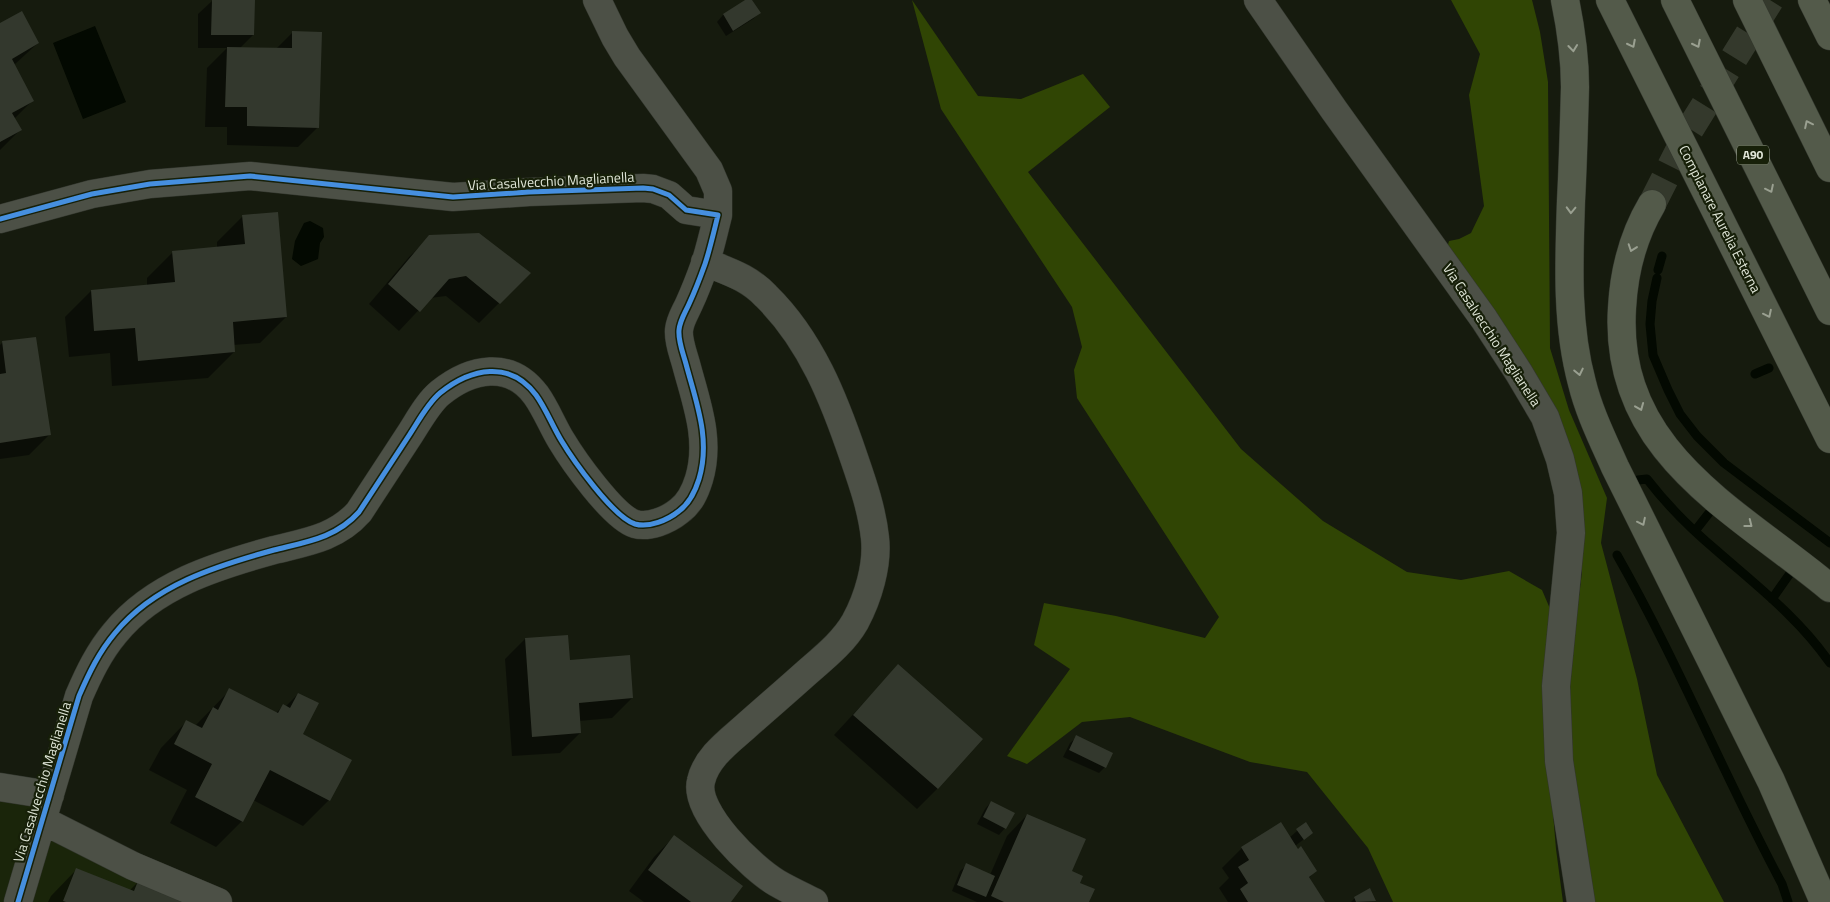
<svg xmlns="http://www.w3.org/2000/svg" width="1830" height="902" font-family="'Titillium Web',sans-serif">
<rect width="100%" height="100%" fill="#161b0e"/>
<path fill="#1a250a" d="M0 799 33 804 8 902H0Z
M48 832 202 902H31Z"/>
<path fill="#304504" d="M912 0 978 96 1021 99 1083 74 1110 107 1028 172 1241 449 1323 521 1407 572 1461 580 1509 571 1542 590 1551 611 1543 694 1556 849 1563 902H1393L1368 848 1307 772 1250 762 1130 717 1082 722 1027 764 1007 756 1070 669 1034 645 1044 603 1116 616 1205 638 1219 617 1077 398 1074 370 1082 347 1072 307 941 109Z
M1451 0H1532L1540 32 1548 82 1550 348 1569 410 1607 498 1601 543 1637 679 1657 775 1724 902H1593L1565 709 1582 572 1574 489 1447 248 1449 241 1459 239 1471 233 1484 206 1469 95 1480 54Z"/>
<path fill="#030901" d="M95 26 126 102 83 119 53 43Z
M310 221 323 228 324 237 320 243 318 259 301 266 292 259 295 241 304 223Z"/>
<path fill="#0007" d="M747 0H751L759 13 753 19 726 36 717 22 723 15Z
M212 1 253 35 240 48 276 49 293 32 318 127 298 147 227 145V127H205L207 68 227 48H198V14Z
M0 24 38 43 14 65 33 100 14 119 20 130 0 150Z
M243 216 286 317 260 343 233 345 234 352 208 378 112 386 110 353 69 357 65 317 91 291 147 286V278L173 252 217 248V242Z
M430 237 529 273 479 323 446 296 430 298 399 331 369 304 409 257Z
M35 338 49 435 29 455 0 459V345L2 343Z
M525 639 569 661 632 698 612 718 579 721 580 733 560 753 512 756 505 659Z
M898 666 981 739 937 789 917 809 834 735Z
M230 690 276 713 283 706 285 707 298 694 301 735 329 800 303 826 253 800 242 821 216 847 170 823 187 790 149 770 161 748 186 722 195 726Z
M1077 737 1105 767 1099 773 1063 757 1070 743Z
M991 802 1005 828 999 835 977 824 985 809Z
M1027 815 1078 884 1088 902H977L952 891 960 871 967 865 990 875 1007 836Z
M1305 824 1312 833 1295 846 1315 871 1309 878 1324 902H1228L1219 888 1229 878 1222 868 1242 848 1289 838Z
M674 837 730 902H644L629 891 654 857Z
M76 870 130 890 138 882 189 902H48L51 896Z
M1355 898 1375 901 1351 902Z"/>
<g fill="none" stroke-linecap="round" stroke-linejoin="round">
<path stroke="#030901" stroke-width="9" d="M1658 270 1662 256
M1657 278 1652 301 1650 324 1653 355 1668 390 1680 414 1697 436 1724 463 1830 543
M1755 374 1769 368
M1638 480 1647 479C1667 505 1691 529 1716 550 1757 586 1799 618 1830 663
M1695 531 1709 513
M1617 555C1678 662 1724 776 1782 884L1788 902
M1772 599 1791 572"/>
</g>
<path fill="#33382d" d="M212 0H255L254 35H211Z
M745 0H752L761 13 733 31 723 14Z
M22 11 39 43 12 59 34 101 12 113 22 130 0 142V23Z
M292 31 322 32 319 128 247 126V107H225L227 47 292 48Z
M278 212 287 317 233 322 235 352 138 361 135 328 94 331 91 290 175 282 172 251 245 244 242 215Z
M479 233 531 273 500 304 466 276 449 279 420 312 388 284 429 235Z
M36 337 51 435 0 443V374L6 373 2 341Z
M568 635 570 660 630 655 633 698 579 703 581 733 532 737 525 638Z
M898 664 983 739 938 789 853 715Z
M229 688 278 713 283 704 290 708 298 693 319 703 303 734 352 760 330 801 270 770 243 822 195 797 212 764 174 744 186 720 202 728 213 707 218 710Z
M1076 735 1113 753 1106 768 1069 750Z
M991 801 1015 813 1006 829 983 817Z
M1027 814 1086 839 1072 871 1083 876 1080 883 1095 889 1089 902H1004L991 896Z
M1281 822 1298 849 1301 846 1317 871 1309 877 1325 902H1248L1240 889 1248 883 1238 867 1249 860 1241 847Z
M1306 822 1313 833 1304 840 1296 829Z
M674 835 743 886 731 902H691L648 870Z
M966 863 995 876 986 897 957 885Z
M76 868 134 891 138 881 193 902H66L63 901Z
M1370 888 1376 901 1356 902 1354 897Z"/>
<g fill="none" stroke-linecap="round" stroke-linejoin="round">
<path stroke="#34392c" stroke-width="28" stroke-dasharray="28 14" stroke-linecap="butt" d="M1652 204 1690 129 1770 0"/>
<defs>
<path id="minor" d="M597 0 615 37 627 57 709 170 718 191V215
M1258 0 1334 110 1484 319 1519 373 1545 417 1560 459 1568 493 1571 533 1556 686 1559 761 1581 902
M0 219 92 194 150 184 250 176 453 197 529 192 643 188 653 189 669 195 686 210 718 215C714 231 710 249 705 264 700 278 695 291 689 304 685 313 680 320 679 330 678 341 683 353 686 364 696 402 711 439 699 479 695 492 690 503 679 511 668 520 649 528 635 524 613 517 573 460 561 440 552 425 546 409 536 395 510 360 471 368 440 393 428 403 419 420 410 434 393 460 376 486 359 512 336 538 306 542 274 550 216 566 154 585 115 633 99 652 89 673 79 696L18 902
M705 262C729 272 748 277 766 296 811 340 834 399 854 458 863 484 872 510 875 538 878 565 868 598 855 622 843 643 822 659 804 675 784 693 764 710 745 727 728 742 706 758 701 781 693 812 753 869 777 883 789 890 802 896 814 902
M0 787 50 795
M42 820 133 866 218 902"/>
<path id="highway" d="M1565 0C1571 29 1575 57 1575 87 1574 125 1573 163 1571 201 1569 261 1566 324 1582 383 1589 412 1603 440 1615 467L1771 781 1824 902
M1610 0 1830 439
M1675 0 1830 311
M1747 0 1830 168
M1812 0 1830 36
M1652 204C1633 236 1624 270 1622 308 1613 452 1735 509 1830 588"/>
</defs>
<use href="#minor" stroke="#32362d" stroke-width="29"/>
<use href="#highway" stroke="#32362d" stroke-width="29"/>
<use href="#minor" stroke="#4c5046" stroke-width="28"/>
<use href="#highway" stroke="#535a4a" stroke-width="28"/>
<defs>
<path id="cycleway" d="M0 219 92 194 150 184 250 176 453 197 529 192 643 188 653 189 669 195 686 210 718 215C714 231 710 249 705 264 700 278 695 291 689 304 685 313 680 320 679 330 678 341 683 353 686 364 696 402 711 439 699 479 695 492 690 503 679 511 668 520 649 528 635 524 613 517 573 460 561 440 552 425 546 409 536 395 510 360 471 368 440 393 428 403 419 420 410 434 393 460 376 486 359 512 336 538 306 542 274 550 216 566 154 585 115 633 99 652 89 673 79 696L18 902"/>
</defs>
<use href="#cycleway" stroke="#172009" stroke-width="8"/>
<use href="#cycleway" stroke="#468fdf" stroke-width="5"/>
</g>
<defs><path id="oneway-chevron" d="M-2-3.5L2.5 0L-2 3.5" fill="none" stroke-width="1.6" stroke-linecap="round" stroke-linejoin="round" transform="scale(1.25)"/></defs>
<g stroke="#9aa091">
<use href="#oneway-chevron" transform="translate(1632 44) rotate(63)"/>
<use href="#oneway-chevron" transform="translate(1697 44) rotate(63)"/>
<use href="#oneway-chevron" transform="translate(1573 48) rotate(84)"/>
<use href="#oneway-chevron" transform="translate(1808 124) rotate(-116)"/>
<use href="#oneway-chevron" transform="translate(1770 189) rotate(64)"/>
<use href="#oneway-chevron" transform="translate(1571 210) rotate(92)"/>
<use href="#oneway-chevron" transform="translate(1632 248) rotate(109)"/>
<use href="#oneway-chevron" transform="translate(1768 314) rotate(64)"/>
<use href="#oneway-chevron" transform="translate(1579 372) rotate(78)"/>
<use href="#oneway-chevron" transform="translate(1640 407) rotate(68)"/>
<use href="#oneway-chevron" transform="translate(1642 522) rotate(64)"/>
<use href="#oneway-chevron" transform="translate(1749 524) rotate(38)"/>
</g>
<g text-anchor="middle" stroke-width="4.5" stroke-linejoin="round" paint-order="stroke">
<rect fill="#172009" stroke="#a4ab9a" stroke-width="1" x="1737" y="145.5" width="32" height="19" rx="4"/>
<g font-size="12" font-weight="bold" fill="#e0e6d8">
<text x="1753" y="159">A90</text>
</g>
<g font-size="14" fill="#e0e6d8" stroke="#172009">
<text transform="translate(551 181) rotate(-3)" y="5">Via Casalvecchio Maglianella</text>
<text transform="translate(1720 219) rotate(63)" y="5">Complanare Aurelia Esterna</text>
<text transform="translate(1492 335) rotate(57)" y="5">Via Casalvecchio Maglianella</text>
<text transform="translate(42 782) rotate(-73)" y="5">Via Casalvecchio Maglianella</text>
</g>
</g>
</svg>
